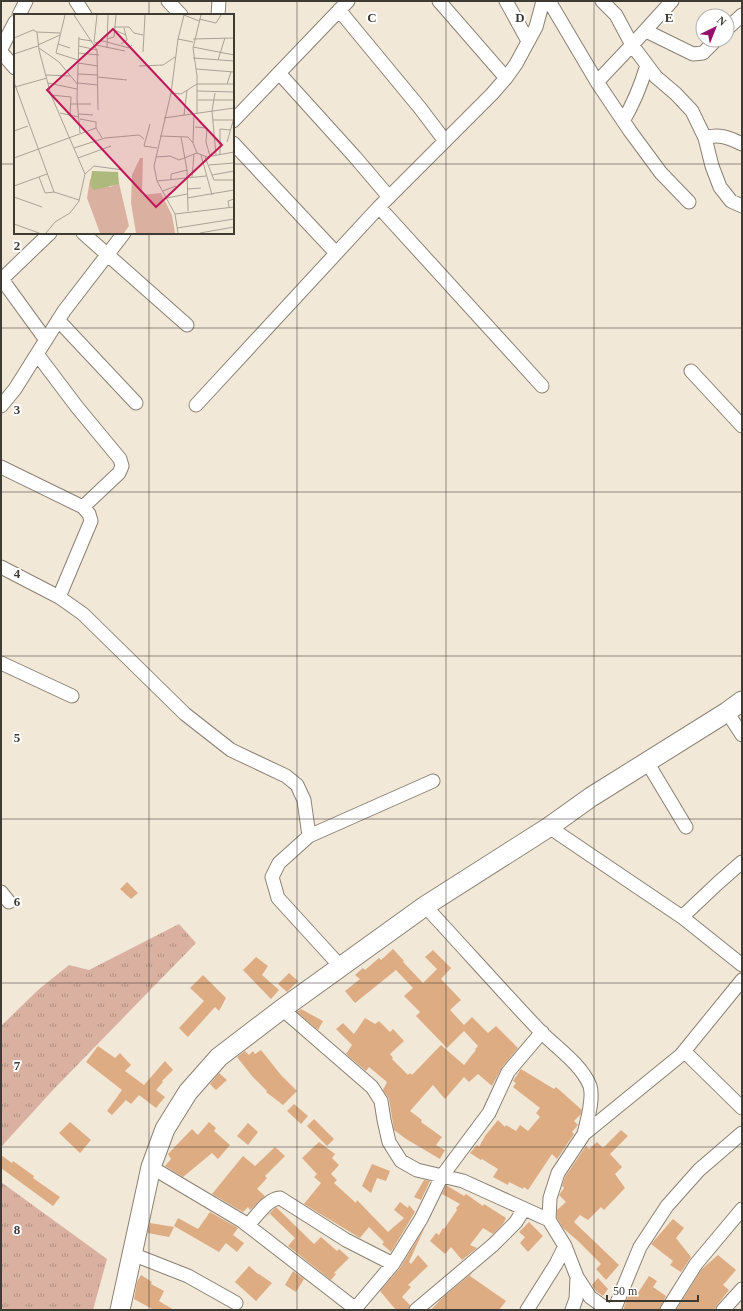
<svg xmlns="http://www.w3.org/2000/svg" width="743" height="1311" font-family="'Times New Roman',serif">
<defs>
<pattern id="grass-tufts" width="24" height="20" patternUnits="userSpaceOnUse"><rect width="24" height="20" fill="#dab1a1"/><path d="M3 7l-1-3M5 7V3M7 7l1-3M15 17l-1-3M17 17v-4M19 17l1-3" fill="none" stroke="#b29184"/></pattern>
</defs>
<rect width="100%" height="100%" fill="#f2e8d8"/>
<path fill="url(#grass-tufts)" d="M179 924 196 943 52 1091 1 1147V1026L38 990 69 965 89 970Z
M1 1182 107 1259 93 1310H1Z"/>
<path fill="#ddac83" d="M127 882 138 893 131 899 120 889Z
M393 949 404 961 403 962 423 983 437 969 425 957 433 950 451 968 441 979 461 1000 450 1010 464 1025 472 1017 488 1033 496 1026 518 1048 502 1067 492 1086 478 1074 469 1082 464 1077 445 1099 433 1085 410 1111 422 1120 421 1122 442 1137 436 1145 445 1150 440 1159 406 1139 394 1130 389 1099 383 1090 387 1082 369 1067 366 1071 346 1054 352 1045 336 1029 343 1023 354 1034 365 1018 375 1024 379 1021 390 1032 393 1029 404 1041 390 1054 393 1058 392 1059 408 1075 410 1073 412 1075 441 1045 464 1065 476 1050 475 1049 478 1046 464 1031 447 1048 416 1016 420 1012 404 996 413 988 396 970 355 1003 345 991 360 979 355 975 363 968 365 970 379 958 381 960Z
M256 957 268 966 262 975 279 990 271 999 243 970Z
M289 973 298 981 287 992 278 984Z
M203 975 226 998 219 1011 215 1007 188 1037 179 1028 204 1001 190 988Z
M301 1009 323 1021 318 1030 297 1012Z
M98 1046 115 1058 120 1053 131 1065 125 1071 144 1085 165 1061 173 1070 162 1081 163 1082 156 1090 165 1097 156 1108 139 1095 131 1104 126 1100 112 1115 107 1111 122 1090 86 1062Z
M261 1050 281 1075 297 1091 283 1105 266 1092 267 1091 252 1076 237 1057 245 1051 249 1055 253 1051 255 1054Z
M521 1069 554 1089 556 1087 582 1110 581 1114 574 1121 578 1125 572 1132 574 1134 557 1159 552 1154 528 1190 524 1187 523 1189 509 1182 508 1185 493 1177 498 1169 482 1159 481 1160 470 1153 477 1145 479 1147 485 1136 498 1120 505 1127 506 1125 516 1131 520 1125 528 1131 540 1117 536 1113 540 1108 513 1087 516 1083 513 1081Z
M219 1073 227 1080 216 1090 210 1084Z
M294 1104 308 1116 301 1124 287 1111Z
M314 1119 334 1139 327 1146 307 1126Z
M70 1122 91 1140 80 1153 59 1133Z
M209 1122 216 1128 214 1131 230 1145 218 1159 212 1153 183 1177 165 1166 171 1159 168 1154 192 1129 198 1135Z
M248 1123 258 1132 248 1145 237 1136Z
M621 1130 628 1136 610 1154 622 1167 615 1174 625 1188 604 1210 601 1207 588 1220 580 1215 574 1222 619 1265 606 1280 596 1269 601 1264 578 1241 563 1228 557 1218V1210L566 1202 559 1195 564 1188 562 1186 565 1177 586 1146 589 1149 597 1142 603 1148Z
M319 1142 335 1154 332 1158 339 1165 331 1174 337 1180 334 1183 356 1203 357 1200 388 1232 404 1218 394 1210 400 1202 408 1208 409 1205 415 1212 391 1252 382 1244 384 1242 369 1227 360 1238 304 1204 321 1183 314 1177 317 1174 302 1158Z
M275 1147 285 1156 265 1176 267 1178 257 1189 265 1196 250 1210 248 1207 243 1212 212 1194 243 1156 255 1166Z
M1 1155 12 1163 13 1161 34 1176 33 1178 60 1197 53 1206 1 1168Z
M372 1164 390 1171 386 1181 377 1178 371 1193 362 1186Z
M424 1180 430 1181 421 1200 414 1197Z
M446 1185 464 1196 466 1194 483 1206 484 1204 506 1218 503 1224 493 1234 483 1228 470 1245 477 1248 462 1260 451 1247 445 1254 430 1241 436 1233 439 1235 443 1228 444 1229 457 1210 456 1208 460 1204 442 1194Z
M276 1207 314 1244 321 1237 337 1251 339 1249 349 1258 334 1273 336 1274 331 1280 288 1246 295 1238 270 1214 265 1218Z
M210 1212 238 1228 233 1235 244 1243 237 1252 226 1243 219 1252 174 1226 178 1218 198 1229Z
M673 1219 684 1228 676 1238 691 1257 681 1272 670 1265 673 1261 651 1244Z
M529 1222 543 1236 528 1252 520 1243 525 1237 519 1232Z
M150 1223 174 1227 169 1237 148 1233Z
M425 1227 409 1262 411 1264 418 1255 428 1266 408 1285 411 1287 402 1297 410 1305 408 1310H396L380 1291 400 1268Z
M718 1255 736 1270 723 1285 729 1290 717 1305 715 1310H676L702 1269Z
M249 1266 258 1274H259L272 1283 256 1301 235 1282Z
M293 1271 304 1279 296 1292 285 1285Z
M472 1273 470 1276 506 1301 499 1310H431L442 1298Z
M141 1275 152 1282 151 1284 164 1291 159 1301 174 1310H154L134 1299 137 1282Z
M649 1276 657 1281 653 1287 666 1296 659 1310H623L631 1289 638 1293Z
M598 1278 608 1289 603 1296 596 1291 592 1285Z"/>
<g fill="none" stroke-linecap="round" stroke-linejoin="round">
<defs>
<path id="street" d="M76 1 85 15
M168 1 181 15
M439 1 506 78
M506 1 528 41
M549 1 597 82 630 131 661 173 689 202
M602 1 616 15 632 45 656 77 676 94 692 111 705 138 712 166 720 187 731 201 742 206
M339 10 420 108 445 141
M19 15 26 1
M218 15 219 1
M727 29 742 15
M646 31 693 54 703 53 716 40
M1 49 15 22
M1 52 15 68
M279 73 355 157 389 197
M597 82 632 45 672 1
M233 121 348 1
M623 121C634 103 641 85 647 65
M705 138C718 133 730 138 742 144
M233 143 336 253
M379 207 542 386
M83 233 187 325
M1 278 46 340
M2 279 50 233
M58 320 136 403
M37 354 77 407 120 459 122 466 119 473 83 507
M691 371 742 426
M196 405 379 207 492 94 506 78 516 64 536 27 543 1
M1 406 15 389 64 311 124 233
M1 467 83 507 89 514 91 521 59 597
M1 567 59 597 83 614 185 714 231 750 286 776 297 785 304 800 309 836
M1 663 72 696
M727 712 742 735
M647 762 686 827
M549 827 682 917 742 965
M1 892 9 902
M425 906C464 948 502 991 541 1032 557 1048 582 1065 590 1086 594 1099 587 1121 584 1134
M682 917 718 883 742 862
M341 967 278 898 272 877 279 863 309 836 433 781
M282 1009 372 1087 381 1101 384 1120 389 1142 401 1161 417 1170 463 1181 549 1220 565 1246 577 1277 590 1297 608 1310
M684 1051 742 1108
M151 1167 242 1221 357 1310
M549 1220 550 1198 558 1173 584 1134 681 1055 742 980
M248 1225C257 1216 267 1199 280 1198L346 1240 393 1264
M132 1254 188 1276 236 1303
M354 1310 393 1264 421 1219 442 1176 489 1113 508 1072 542 1032
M416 1310 493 1245 516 1222 524 1209
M527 1310 556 1264 565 1246
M572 1310 576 1299 577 1277
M614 1310 640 1247 667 1206 699 1170 742 1133
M667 1310 696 1264 742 1209
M723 1310 742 1289"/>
<path id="secondary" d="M120 1310 151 1167 165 1129 188 1092 219 1057 282 1009 425 906 549 827 591 797 727 712 742 701"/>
</defs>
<use href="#street" stroke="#8a8173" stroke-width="15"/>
<use href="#secondary" stroke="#8a8173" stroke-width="21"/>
<use href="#street" stroke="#fff" stroke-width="13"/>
<use href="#secondary" stroke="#fff" stroke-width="19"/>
</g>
<path fill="none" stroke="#3e3a34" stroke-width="1" stroke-opacity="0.55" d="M149 1V15M297 1V1310M446 1V1310M594 1V1310M1 164H15M233 164H742M149 233V1310M1 328H742M1 492H742M1 656H742M1 819H742M1 983H742M1 1147H742"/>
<g transform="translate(14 14)">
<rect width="220" height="220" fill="#f2e8d8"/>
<path d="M126 144H129L128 181 147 179 158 201 161 219H122L117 189 118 161Z" fill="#dab1a1"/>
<path d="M76 165 96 173 105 169 115 212 110 219H86L73 184Z" fill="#dab1a1"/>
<path d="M78 157 104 158 105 170 80 176 76 171Z" fill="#aeb97e"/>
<path fill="none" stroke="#aaa296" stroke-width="1" d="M51 1 42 39 64 46M60 1 83 36 84 96M170 1 185 7M185 5 202 9 207 1M100 13H115L120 19 129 21M100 16 112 21M23 18 46 19M65 23 63 85 66 119M0 24 19 16 23 18 25 36 37 81 71 160 65 187 56 199 41 208 32 219M65 25 78 27M93 25 100 23 102 1M164 25 179 28M179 25 220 24M80 28 83 1M80 29 89 27 115 34 118 31M44 30 56 34M107 30 113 26 110 14M24 31 46 21M82 31 111 37M65 32 83 36M179 33 220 41M25 34 45 48 64 71M93 34 94 1M129 38 131 1M64 39 85 41M0 40 24 32M179 44 220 47M204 46 211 24M64 49 84 52M125 52 149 51 161 43M182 55 220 58M64 60 84 61M32 61 56 62M84 63 113 66M0 68 40 178 65 186M34 69 63 75M64 69 84 71M213 70 217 58M1 73 33 64M183 77 220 78M157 79 167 80 183 70H220M201 79 198 97 202 141M37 81 57 83 56 101M184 86H220M57 90H77M46 99 65 103M65 100 79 101M180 100 179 129 183 139M183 100V62L179 34 187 1M170 101 173 76M150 104 220 94M66 105 82 108V114L88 124M199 106H219M136 110 130 132 143 134M181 113 193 114 192 128 196 142M0 117 14 112M146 122 174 123 179 129M167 123 173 156 174 197M213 128 220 104M60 134 91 124 125 121 130 125M187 141 198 181M206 141V115L216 116M142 143 156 142 165 146 183 139 193 143 220 138M191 143 200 166H220M0 144 82 114M64 144 97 132M195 151 220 149M71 160 80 152 109 156M198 161 220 157M25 163 31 179 40 178M178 163 180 140M157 165V160L173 156M143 167 192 162M0 172 33 160M173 175 187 174M149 177 162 172M0 183 28 193M153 184 173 180M173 184 220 176M215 193 214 187 220 185M161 200 220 193M0 210 25 219M163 214 220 205M164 219 161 200 143 167 140 152 157 79 164 25 170 1M186 219 220 213"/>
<path fill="#c2185b" fill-opacity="0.15" stroke="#c2185b" stroke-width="2" d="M99 15 208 131 142 193 33 76Z"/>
<rect width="220" height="220" fill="none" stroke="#3e3a34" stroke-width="2"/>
</g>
<g font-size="13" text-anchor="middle" font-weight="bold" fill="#3e3a34" stroke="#fff" stroke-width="4" stroke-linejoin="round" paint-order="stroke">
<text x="372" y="22">C</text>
<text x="520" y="22">D</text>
<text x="669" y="22">E</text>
<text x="17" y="250">2</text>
<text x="17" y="414">3</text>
<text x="17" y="578">4</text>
<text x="17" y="742">5</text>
<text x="17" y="906">6</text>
<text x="17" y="1070">7</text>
<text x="17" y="1234">8</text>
</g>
<rect width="743" height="1311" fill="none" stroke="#3e3a34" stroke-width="4"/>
<g transform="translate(715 28) rotate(43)"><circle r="19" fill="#ffffff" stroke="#b2b0ae"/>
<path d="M0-3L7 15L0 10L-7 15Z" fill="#94126b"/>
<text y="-6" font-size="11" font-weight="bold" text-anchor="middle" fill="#3e3a34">N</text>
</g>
<path d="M607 1295v6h91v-6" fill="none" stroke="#3e3a34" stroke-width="2"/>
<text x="613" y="1295" font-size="12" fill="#3e3a34" stroke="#ffffff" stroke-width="3" paint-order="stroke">50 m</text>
</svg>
